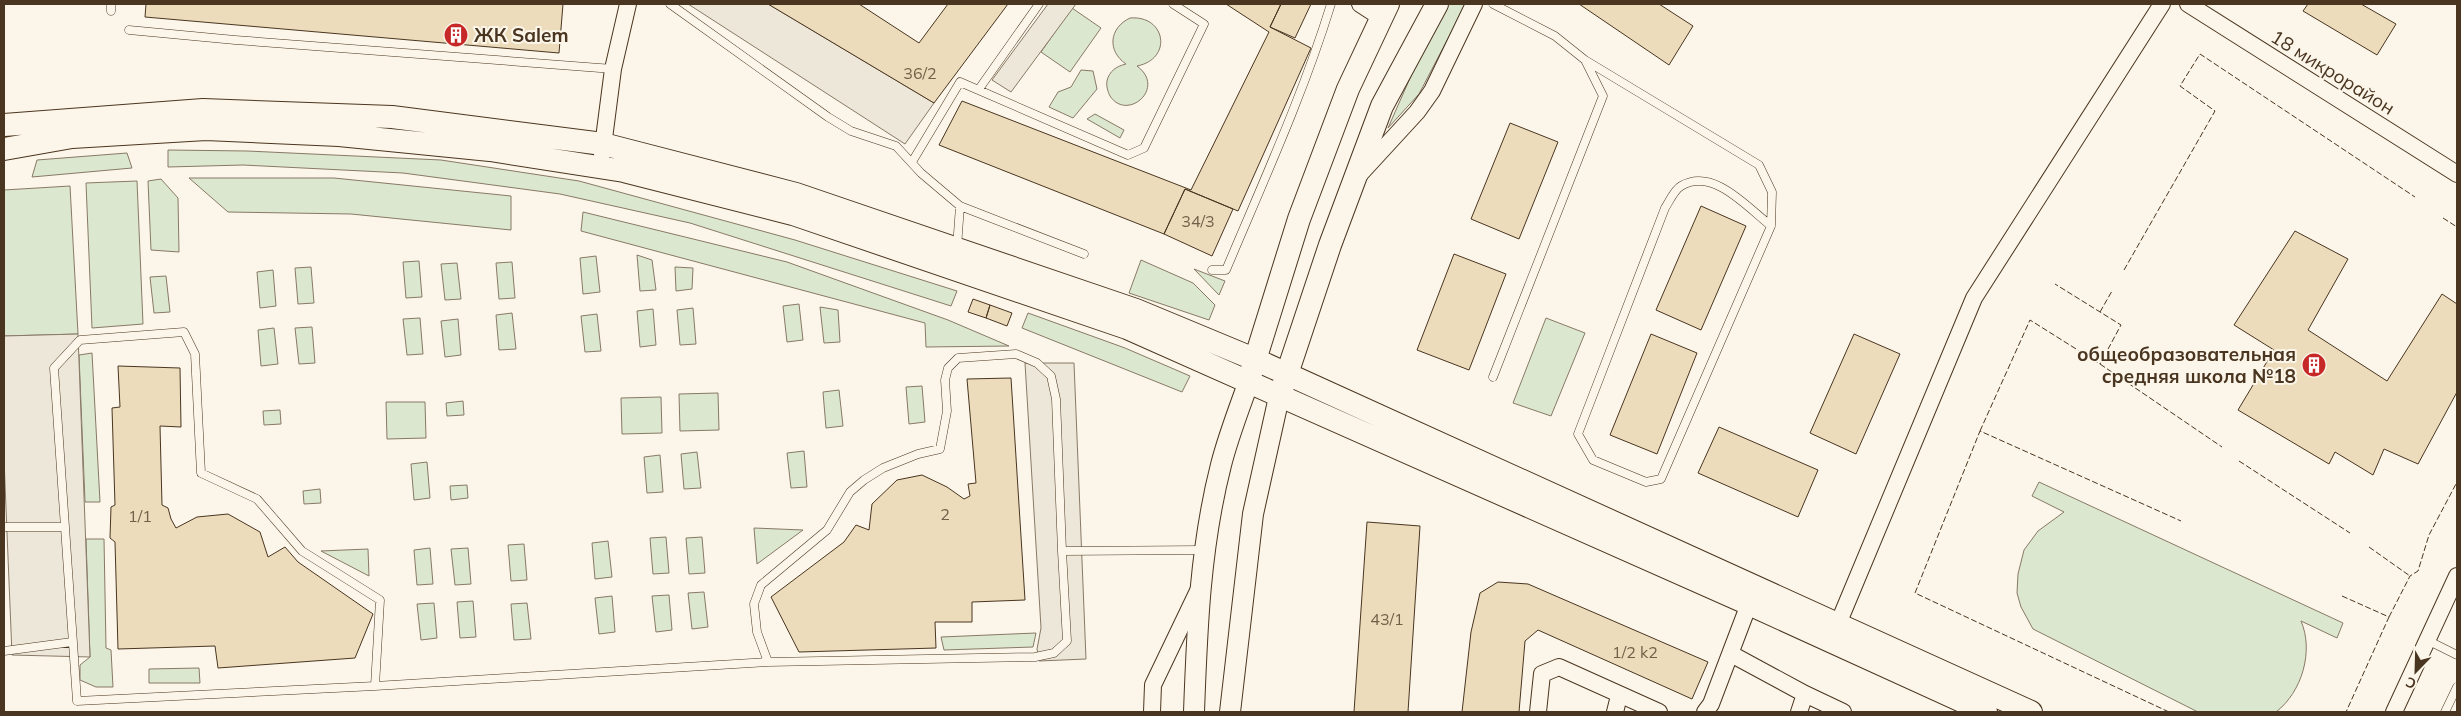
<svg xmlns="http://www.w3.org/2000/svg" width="2461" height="716" font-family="Mulish,sans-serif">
<rect width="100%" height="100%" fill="#fbf6e9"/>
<path fill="#dce7d0" stroke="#887966" d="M1446 4H1466L1419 94 1388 128 1422 51Z
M1072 8 1101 28 1070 72 1041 52Z
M1130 18C1166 15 1173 59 1137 66 1167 88 1127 122 1110 96 1108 92 1106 86 1107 81 1109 71 1117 66 1126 64 1107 51 1109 28 1130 18Z
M1081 70 1093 71 1097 89 1073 118 1049 107 1058 92 1071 87Z
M1095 114 1124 130 1120 138 1087 119Z
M168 150 247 151 441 160 579 181 795 240 957 291 951 306 690 223 560 194 403 173 243 165 168 167Z
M127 153 132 168 32 177 37 160Z
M189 178H334L511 196V230L351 214 228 212Z
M161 179 178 198 179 252 151 250 148 181Z
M137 181 143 324 92 328 86 183Z
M70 186 78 334 4 336V190Z
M583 212 787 262 948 320 1009 346 926 347 925 323 581 231Z
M637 255 652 260 656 290 640 291Z
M596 256 600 292 583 294 580 258Z
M1141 260 1193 283 1215 305 1209 320 1129 293Z
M419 261 422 297 406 298 403 262Z
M512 262 515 298 499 299 496 263Z
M457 263 461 299 445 300 441 264Z
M311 267 314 303 298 304 295 268Z
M675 267 693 268 692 289 676 291Z
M1194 269 1225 281 1219 295Z
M273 270 276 306 260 308 257 272Z
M166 276 170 312 154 313 150 277Z
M799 304 803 340 787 342 783 306Z
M820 307 838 310 840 342 824 343Z
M693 308 696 344 680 345 677 310Z
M653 309 656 345 640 347 637 311Z
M512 313 516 349 499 350 496 315Z
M1028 313 1125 348 1190 376 1182 392 1022 328Z
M597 314 601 351 585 352 581 316Z
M420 318 423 354 407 355 403 319Z
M1546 318 1585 333 1551 416 1513 403Z
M458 319 461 355 445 357 441 321Z
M312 327 315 363 299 364 295 328Z
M274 328 278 364 261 366 258 330Z
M92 353 100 502H85L79 355Z
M922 386 925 422 909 424 906 387Z
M839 390 843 426 826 428 823 392Z
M718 393 719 430 680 431 679 394Z
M661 397 662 433 622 434 621 398Z
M463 401 464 415 447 416 446 403Z
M386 402H425L426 438 387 439Z
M280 410 281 424 264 425 263 411Z
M804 451 807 487 791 488 787 453Z
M697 452 701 488 684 489 681 454Z
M660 455 663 492 647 493 644 457Z
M427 462 430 498 414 500 411 464Z
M2039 482 2343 623 2337 638 2301 621C2314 651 2302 692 2276 712H2198L2033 629 2021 607 2017 593 2018 574 2024 550 2038 531 2064 512 2032 496Z
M467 485 468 498 451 500 450 486Z
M320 489 321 503 304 504 303 491Z
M754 528 803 530 757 564Z
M666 537 669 573 653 574 650 538Z
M702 537 705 573 689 574 686 538Z
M86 539H104L106 648 111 650 113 687H96L80 680V665L90 657Z
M608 541 612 577 595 579 592 543Z
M524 544 527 580 511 581 508 545Z
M430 548 433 584 417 585 414 550Z
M468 548 471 584 455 585 451 549Z
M368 549 369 576 321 551Z
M704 592 708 627 692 629 688 593Z
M669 595 672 630 656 632 652 596Z
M612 596 615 632 599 634 595 598Z
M473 601 476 637 460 638 457 602Z
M434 603 437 638 421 640 417 604Z
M527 603 531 639 514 640 511 604Z
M1036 633 1033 647 944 650 941 637Z
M199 668 200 683H149V669Z"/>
<path fill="#ede7d9" stroke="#887966" d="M688 4H768L934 103 905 144Z
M1048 4H1076L1011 92 992 80Z
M78 334 90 657 12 655 4 459V336Z
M1025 363H1074L1086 659 1039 661 1037 649 1041 628Z"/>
<path fill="#ecdcbc" stroke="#4a3520" d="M146 4H563L559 53 145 17Z
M768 4H859L919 43 948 4H1008L934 103Z
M1226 4H1281L1270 27 1311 48 1238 211 1185 189 1164 234 939 145 962 101 1191 190 1269 32Z
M1281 4H1311L1295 38 1270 27Z
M1579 4H1659L1693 26 1669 65Z
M2308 4H2361L2396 24 2377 55 2303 11Z
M1510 123 1558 142 1519 239 1471 219Z
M1185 189 1233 209 1212 256 1164 234Z
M1701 206 1746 226 1701 330 1656 310Z
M2295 231 2348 259 2308 330 2387 381 2442 294 2457 304V392L2418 464 2384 449 2373 475 2335 452 2329 464 2238 410 2274 350 2234 325Z
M1454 254 1506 274 1469 370 1417 350Z
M973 299 990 305 986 318 968 312Z
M990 305 1012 313 1007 326 986 318Z
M1651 334 1697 353 1657 454 1610 435Z
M1854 334 1900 354 1856 454 1810 433Z
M118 366 180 368 181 427 160 426 162 505 168 508 171 519 176 528 197 517 228 514 260 532 268 557 285 547 298 562 373 614 355 658 218 668 215 646 118 649 115 542 110 538 111 507 115 505 112 408 120 407Z
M1011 378 1025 600 972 602V622H935L936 648 799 652 771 597 844 542 856 525 869 530 872 504 897 480 922 475 947 487 964 499 970 496 968 484 976 483 967 379Z
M1719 427 1818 470 1798 517 1698 473Z
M1367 522 1420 526 1408 712H1354Z
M1498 582 1528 584 1708 662 1692 699 1538 630 1525 641 1519 712H1462L1471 632 1480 593Z"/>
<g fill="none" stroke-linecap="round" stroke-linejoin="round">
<defs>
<path id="service" d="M111 4V11
M670 4 828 117 851 131 896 146 921 173 960 206 957 247
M1493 4 1555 36 1585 60 1603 96 1493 377
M129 30 235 40 613 69
M1585 60 1759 165 1772 192 1771 226 1661 479 1646 482 1593 460 1578 434 1665 208C1669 202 1674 190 1681 186 1713 167 1747 207 1771 226
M979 89 1039 4
M912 162 960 82 1128 155 1144 148 1204 24 1173 4
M960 206 1084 254
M1212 270H1226C1263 182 1303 95 1331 4
M184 332 195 354 201 473 257 499 302 551 380 600 375 686 77 701 54 368 80 340Z
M4 527H65
M2427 640 2457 655
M4 651 72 642
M768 662 757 632 754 604 761 585 827 530 850 492 864 480 883 468 918 454 940 449 947 411 945 380 948 368 958 358 1016 354 1037 363 1051 376 1056 399 1062 551 1203 550
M375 686 768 662 1035 657 1054 653 1067 641 1062 551
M2445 712 2457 687"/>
<path id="minor" d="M1360 4 1380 17
M2188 4 2457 174
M602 154 613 69 628 4
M1360 174 1417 112 1432 91 1474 4
M1838 624 1974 298 2162 4
M1731 654 1805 694
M1152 712 1153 685 1198 591
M1538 712 1542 674 1559 667 1659 712
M1615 712 1619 696
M1705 712 1711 704 1749 604
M1799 712 1805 694 1843 712
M2394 712 2457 576"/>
<path id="tertiary" d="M1194 712C1197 629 1200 547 1221 465 1228 437 1239 409 1249 381
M1230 712 1253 514 1279 397"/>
<path id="secondary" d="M4 125 203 110 392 117 603 144 796 194 1136 310 1254 359 2031 712
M4 149 72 137 206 129 339 135 490 150 624 171 793 214 1127 328 1749 604 1986 712
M1251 373 1299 219 1348 89 1388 4
M1282 389 1330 245 1382 106 1437 4"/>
</defs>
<use href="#service" stroke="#4a3520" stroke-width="9"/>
<use href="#minor" stroke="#4a3520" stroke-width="18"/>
<use href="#tertiary" stroke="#4a3520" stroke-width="22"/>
<use href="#secondary" stroke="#4a3520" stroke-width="24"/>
<use href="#service" stroke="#fbf6e9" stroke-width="8"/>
<use href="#minor" stroke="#fbf6e9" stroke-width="16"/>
<use href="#tertiary" stroke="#fbf6e9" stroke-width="20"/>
<use href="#secondary" stroke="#fbf6e9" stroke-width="22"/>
<path stroke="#4a3520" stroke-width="1" stroke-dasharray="6 2.5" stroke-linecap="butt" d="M2443 218 2457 227
M2124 270 2215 111 2180 86 2200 54 2415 197
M2100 312 2112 291
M2100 364 2222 447
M1980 431 2030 320 2100 364 2121 325 2055 284
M2239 461 2350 533
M2369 547 2410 576
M2342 596 2389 617 2346 712
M2389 617 2410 576 2418 571 2429 535 2457 482
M2169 712 1915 593 1980 431 2181 521"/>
</g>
<defs>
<symbol id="building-disc" viewBox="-11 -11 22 22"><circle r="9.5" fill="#c62828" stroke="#fbf6e9"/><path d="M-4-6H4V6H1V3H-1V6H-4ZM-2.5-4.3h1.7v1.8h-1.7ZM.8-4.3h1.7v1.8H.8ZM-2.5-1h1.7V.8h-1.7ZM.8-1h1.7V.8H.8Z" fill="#fff"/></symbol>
</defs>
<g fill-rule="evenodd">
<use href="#building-disc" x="442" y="21" width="28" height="28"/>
<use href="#building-disc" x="2300" y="351" width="28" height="28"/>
</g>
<g text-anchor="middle" stroke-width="4" stroke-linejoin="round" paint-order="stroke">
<g font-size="16" fill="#725f47">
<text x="920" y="79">36/2</text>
<text x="1198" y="227">34/3</text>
<text x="945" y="520">2</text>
<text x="140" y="522">1/1</text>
<text x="1387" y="625">43/1</text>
<text x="1635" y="658">1/2 k2</text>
</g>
<g font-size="19" font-weight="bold" fill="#4a3520" stroke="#fbf6e9" text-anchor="start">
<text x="474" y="42">ЖК Salem</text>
<text x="2296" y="361" text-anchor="end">общеобразовательная<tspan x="2296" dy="22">средняя школа №18</tspan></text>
</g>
<g font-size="19" fill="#4a3520" stroke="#fbf6e9">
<text transform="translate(2333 72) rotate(32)" y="7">18 микрорайон</text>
</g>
</g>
<rect width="2461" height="716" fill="none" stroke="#4a3520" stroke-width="10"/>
<g transform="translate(2416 671) rotate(203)" stroke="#fbf6e9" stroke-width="4" paint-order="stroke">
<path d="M0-4L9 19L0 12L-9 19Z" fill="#4a3520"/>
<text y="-8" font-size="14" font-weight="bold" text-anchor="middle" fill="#4a3520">С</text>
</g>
</svg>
